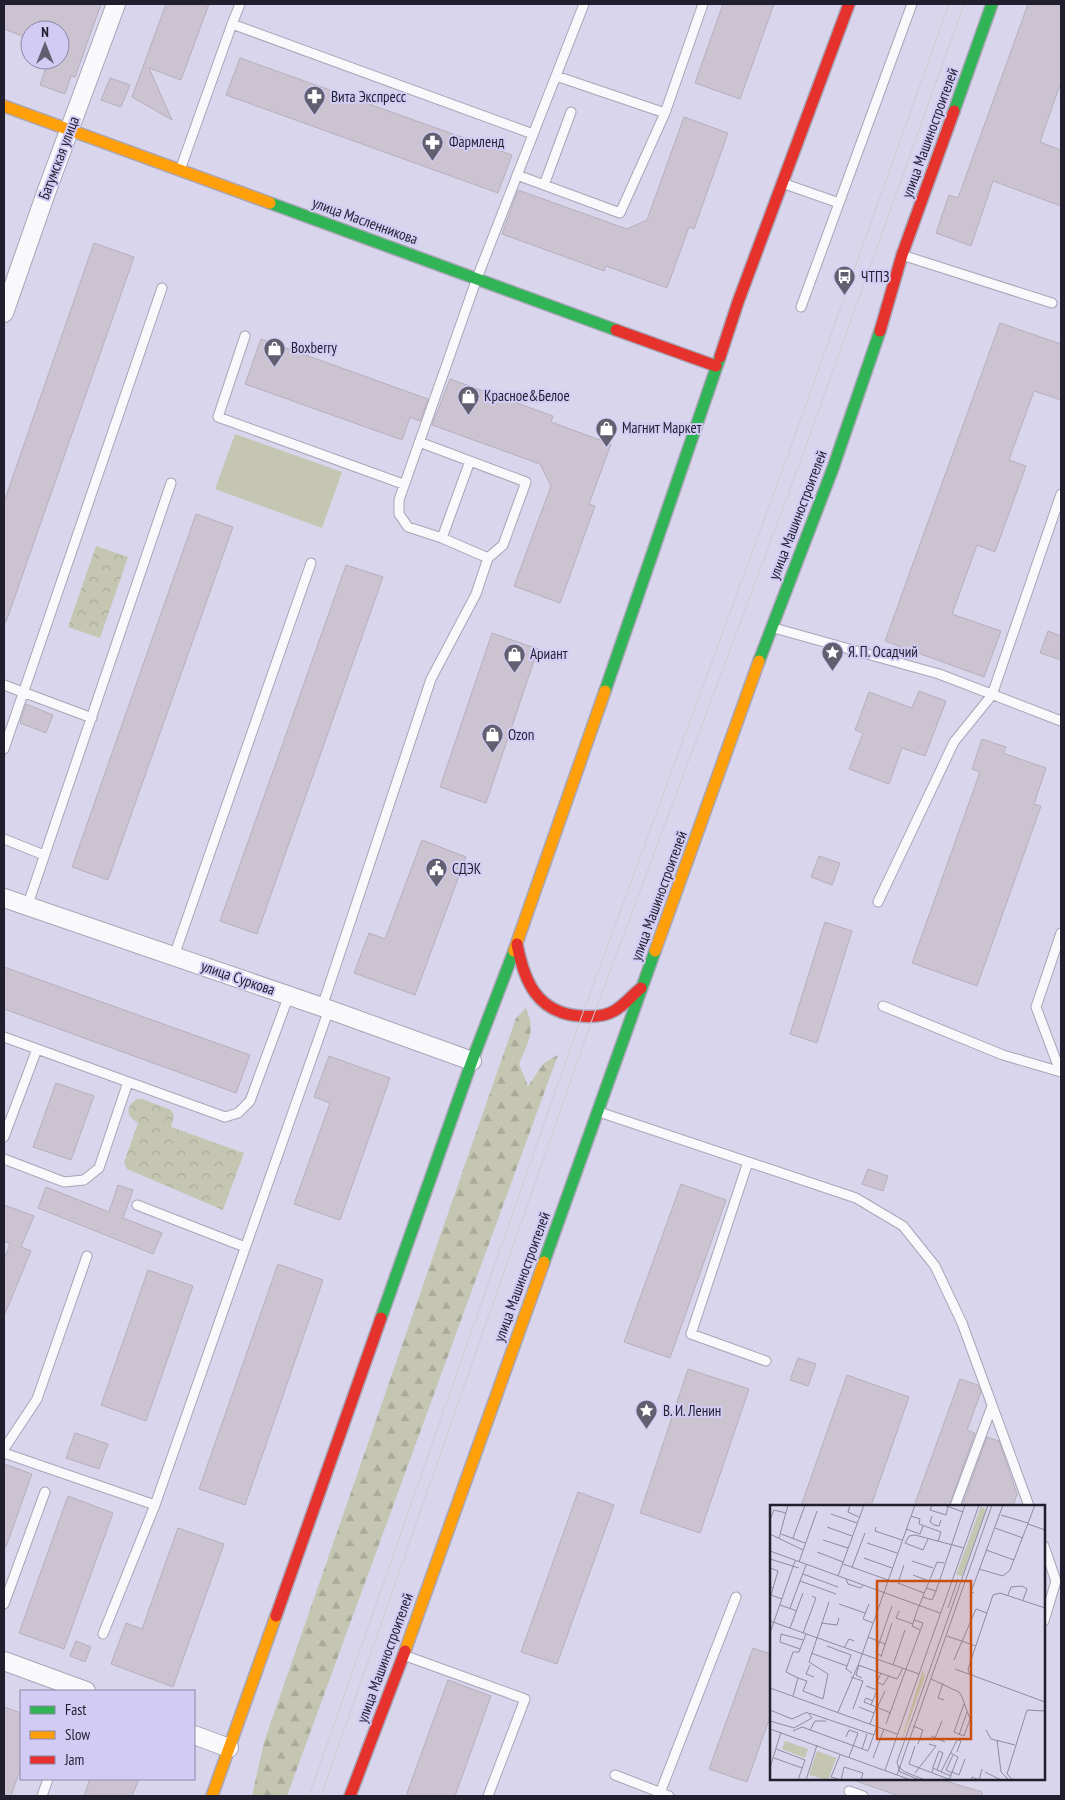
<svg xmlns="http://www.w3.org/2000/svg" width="1065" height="1800" font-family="'PT Sans Narrow',sans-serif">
<defs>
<pattern id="forest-firs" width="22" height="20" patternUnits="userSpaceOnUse" patternTransform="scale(1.25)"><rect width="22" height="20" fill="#c5c6b2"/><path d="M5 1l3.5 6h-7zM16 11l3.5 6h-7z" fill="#a9aa99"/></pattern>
<pattern id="park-crowns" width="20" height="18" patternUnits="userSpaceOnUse" patternTransform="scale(1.25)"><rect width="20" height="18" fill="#c5c6b2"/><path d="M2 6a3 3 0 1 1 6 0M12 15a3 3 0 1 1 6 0" fill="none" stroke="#a9aa99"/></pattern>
</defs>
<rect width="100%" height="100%" fill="#d8d5ec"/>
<path fill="url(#forest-firs)" d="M526 1008C536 1032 528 1042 519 1064L528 1086 544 1063 558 1055 287 1796H252L264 1742 516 1018Z"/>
<path fill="url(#park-crowns)" d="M96 546 128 557 100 638 68 627Z
M137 1099H142L171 1110 174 1115 171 1127 244 1153 223 1210 127 1169 124 1163 138 1123C126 1116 125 1107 137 1099Z"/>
<path fill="#c5c6b2" d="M235 434 342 472 322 528 215 489Z"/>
<path fill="#ccc3d1" stroke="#b8afbd" d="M4 4H101L75 77 71 76 65 94 40 85 46 67 44 66 47 60H60V30H30V39L4 29Z
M166 4H209L181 80 149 68 172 120 132 97Z
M723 4H774L740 99 695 83Z
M1028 4H1061V82L1040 142 1061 150V206L993 181 971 246 936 233 949 195 958 198Z
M240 58 512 155 498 193 226 95Z
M110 78 130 85 121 107 101 100Z
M684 117 728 133 694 229 689 227 667 288 606 266 604 271 502 234 518 190 627 229 647 220Z
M94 243 134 257 6 622H4V502Z
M1000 323 1061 344V400L1034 391 1009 460 1026 466 995 552 977 545 952 614 1001 631 984 677 885 641Z
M261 339 428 399 420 421 410 417 402 440 245 384Z
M450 379 553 416 551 422 611 444 589 504 595 506 560 603 514 586 551 486 540 464 432 425Z
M196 514 233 527 108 880 72 867Z
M346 565 383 577 257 934 220 921Z
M1048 631 1061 636V660L1040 653Z
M492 633 538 649 486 803 440 787Z
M919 691 946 701 925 756 902 748 889 784 849 769 863 733 855 730 869 692 912 708Z
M26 704 53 715 46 733 20 723Z
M982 739 1006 747 1003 753 1046 768 1034 804 1041 806 977 986 912 963 980 772 972 769Z
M422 840 466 857 415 995 354 973 369 933 385 939Z
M819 856 840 863 832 885 811 877Z
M825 922 852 931 817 1043 790 1034Z
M4 967 250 1055 236 1093 4 1009Z
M329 1056 390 1078 340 1220 294 1204 330 1103 314 1097Z
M56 1083 94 1096 71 1160 33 1147Z
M868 1169 888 1176 883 1191 862 1184Z
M681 1184 726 1200 670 1358 624 1342Z
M118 1185 133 1190 123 1218 162 1233 153 1254 38 1208 46 1187 109 1212Z
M4 1205 34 1216 21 1247 31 1251 4 1316V1259L10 1244 4 1241Z
M278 1264 323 1280 245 1505 199 1489Z
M148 1270 193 1286 146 1421 101 1405Z
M798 1358 816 1364 808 1386 790 1380Z
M688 1369 749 1389 700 1533 640 1513Z
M847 1375 909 1397 871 1506H801Z
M960 1379 978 1385 981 1392 967 1430 975 1433 949 1506H914Z
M75 1433 108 1444 99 1469 66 1458Z
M987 1437 999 1441 1017 1494 1013 1506H962Z
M4 1464 32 1474 6 1547H4Z
M578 1492 614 1505 557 1664 521 1652Z
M68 1496 113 1513 64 1649 19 1633Z
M178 1528 224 1544 173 1687 111 1664 126 1623 142 1629Z
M76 1641 91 1647 85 1662 70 1656Z
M753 1648 771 1654V1714L747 1782 709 1769Z
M448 1680 491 1696 455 1796H406Z
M4 1707 21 1713V1767L11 1796H4Z
M90 1779H139L132 1796H84Z
M856 1779H939L982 1792V1796H899L856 1781Z"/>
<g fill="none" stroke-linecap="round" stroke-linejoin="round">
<defs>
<path id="lane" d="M240 4 232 24 533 134
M556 76 665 113 703 4
M180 170 232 24
M517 175 620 213 665 113
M785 184 839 203
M544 185 571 112
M905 256 1052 303
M801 307 912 4
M245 336 218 417 403 484
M442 538 470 461
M488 558 442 538 408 527 399 514V500L477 278 584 4
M774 628 939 674 1061 721
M4 685 92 718
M4 749 162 288
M4 839 44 855
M878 902 954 742 992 695 1061 494
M27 907 171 483
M174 956 311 563
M883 1006 1003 1055 1061 1072
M322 1007 431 679 476 594 488 558 503 545 526 482 419 442
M4 1037 225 1117 238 1113 250 1101 289 995
M1060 1071 1036 1007 1061 933
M599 1112 856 1198 903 1226 935 1266 962 1323 1029 1506
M4 1137 37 1049
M4 1159 64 1182 84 1180 99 1168 128 1082
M748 1162 691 1334 766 1361
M137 1205 245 1247
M4 1449 37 1399 87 1256
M4 1453 155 1505
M955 1506 992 1406
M1044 1546 1056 1581 1044 1621
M4 1604 45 1492
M103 1634 155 1505 329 1009
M406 1656 525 1699 488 1796
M615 1775 669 1796
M849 1791 863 1796
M660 1793 736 1597
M42 1796 48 1779"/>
<path id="street" d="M4 313 47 190 116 4
M4 898 322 1007 472 1061
M4 1661 86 1691
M194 1735 229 1748"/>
<path id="fast" d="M954 111 992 4
M270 203 616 330
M759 661 833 468 880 331
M605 691 720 357
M544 1262 655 951
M381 1318 472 1061 514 951"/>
<path id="slow" d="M4 106 270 203
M514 951 605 691
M655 951 759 661
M405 1651 544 1262
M212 1796 276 1616"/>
<path id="jam" d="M616 330 716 366
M880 331 902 255 954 111
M720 357 738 302 849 4
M517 944C524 981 537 1013 580 1016 591 1017 605 1016 614 1011 625 1005 632 995 641 988
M276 1616 381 1318
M350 1796 405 1651"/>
</defs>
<use href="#lane" stroke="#a8a5b7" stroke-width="11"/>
<use href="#street" stroke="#a8a5b7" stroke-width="20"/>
<use href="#fast" stroke="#a8a5b7" stroke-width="14"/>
<use href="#slow" stroke="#a8a5b7" stroke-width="14"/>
<use href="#jam" stroke="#a8a5b7" stroke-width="14"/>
<use href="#lane" stroke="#f9f9fc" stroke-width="9"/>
<use href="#street" stroke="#f9f9fc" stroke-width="18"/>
<use href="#fast" stroke="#30b455" stroke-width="11"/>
<use href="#slow" stroke="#ff9f0a" stroke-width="11"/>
<use href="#jam" stroke="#e5322d" stroke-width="11"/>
<path stroke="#cecdd3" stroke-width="1" d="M309 1796 581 1018 789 452 949 4
M321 1796 593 1017 802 457 964 4"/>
</g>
<defs>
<symbol id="pharmacy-pin" viewBox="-11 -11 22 30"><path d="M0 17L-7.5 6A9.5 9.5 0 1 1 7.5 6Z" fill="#615f70" stroke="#d2ccf5"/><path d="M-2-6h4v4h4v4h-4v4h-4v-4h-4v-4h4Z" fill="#fff"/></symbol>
<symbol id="bus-pin" viewBox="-11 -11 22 30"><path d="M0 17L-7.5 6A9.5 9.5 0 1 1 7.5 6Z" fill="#615f70" stroke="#d2ccf5"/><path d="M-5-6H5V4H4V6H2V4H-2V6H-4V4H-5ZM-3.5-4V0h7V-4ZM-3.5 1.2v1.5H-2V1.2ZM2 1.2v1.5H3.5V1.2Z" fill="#fff"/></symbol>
<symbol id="shop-pin" viewBox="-11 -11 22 30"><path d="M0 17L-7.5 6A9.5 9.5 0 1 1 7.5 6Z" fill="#615f70" stroke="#d2ccf5"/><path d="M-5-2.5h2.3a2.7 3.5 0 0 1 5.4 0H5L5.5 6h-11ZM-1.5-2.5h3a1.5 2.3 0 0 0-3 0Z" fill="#fff"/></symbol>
<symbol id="sight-pin" viewBox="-11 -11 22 30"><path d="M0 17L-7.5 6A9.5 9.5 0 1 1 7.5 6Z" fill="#615f70" stroke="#d2ccf5"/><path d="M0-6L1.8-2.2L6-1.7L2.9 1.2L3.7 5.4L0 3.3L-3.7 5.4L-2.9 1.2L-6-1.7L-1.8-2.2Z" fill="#fff"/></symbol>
<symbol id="civic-pin" viewBox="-11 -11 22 30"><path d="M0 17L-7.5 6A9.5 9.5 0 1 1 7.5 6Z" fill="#615f70" stroke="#d2ccf5"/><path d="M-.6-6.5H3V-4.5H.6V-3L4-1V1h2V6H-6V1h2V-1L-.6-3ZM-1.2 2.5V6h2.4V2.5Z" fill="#fff"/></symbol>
</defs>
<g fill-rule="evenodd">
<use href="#pharmacy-pin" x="302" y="84" width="25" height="34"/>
<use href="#pharmacy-pin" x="420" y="130" width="25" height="34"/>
<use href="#bus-pin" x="832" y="264" width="25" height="34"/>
<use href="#shop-pin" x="262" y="336" width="25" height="34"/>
<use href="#shop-pin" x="456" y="384" width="25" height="34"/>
<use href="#shop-pin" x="594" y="416" width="25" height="34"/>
<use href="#sight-pin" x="820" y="640" width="25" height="34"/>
<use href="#shop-pin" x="502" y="642" width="25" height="34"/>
<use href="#shop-pin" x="480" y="722" width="25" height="34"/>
<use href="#civic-pin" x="424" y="856" width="25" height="34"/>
<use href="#sight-pin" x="634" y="1398" width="25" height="34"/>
</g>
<g text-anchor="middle" stroke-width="4" stroke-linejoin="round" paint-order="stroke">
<g font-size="15" fill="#211f2e" stroke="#d2ccf5" text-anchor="start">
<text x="331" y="102">Вита Экспресс</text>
<text x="449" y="147">Фармленд</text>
<text x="861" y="282">ЧТПЗ</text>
<text x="291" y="353">Boxberry</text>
<text x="484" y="401">Красное&amp;Белое</text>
<text x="622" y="433">Магнит Маркет</text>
<text x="848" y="657">Я. П. Осадчий</text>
<text x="530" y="659">Ариант</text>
<text x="508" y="740">Ozon</text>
<text x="452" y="874">СДЭК</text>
<text x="663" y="1416">В. И. Ленин</text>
</g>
<g font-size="15" fill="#211f2e" stroke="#d2ccf5">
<text transform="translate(930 133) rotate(-70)" y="5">улица Машиностроителей</text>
<text transform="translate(59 158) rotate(-69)" y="5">Батумская улица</text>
<text transform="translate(365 221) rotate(20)" y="5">улица Масленникова</text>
<text transform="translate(798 515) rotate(-69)" y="5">улица Машиностроителей</text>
<text transform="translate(659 896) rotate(-70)" y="5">улица Машиностроителей</text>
<text transform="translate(238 978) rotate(19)" y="5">улица Суркова</text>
<text transform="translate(522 1277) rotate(-70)" y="5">улица Машиностроителей</text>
<text transform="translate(385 1658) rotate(-70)" y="5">улица Машиностроителей</text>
</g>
</g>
<g transform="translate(770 1505)">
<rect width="275" height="275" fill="#d8d5ec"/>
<path d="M211 1 216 5 192 71 186 70Z" fill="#c5c6b2"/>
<path d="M211 5 214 6 192 68 189 65ZM153 164V171L156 168 127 249Z" fill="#c5c6b2"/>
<path d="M47 246 66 253 58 275 39 270Z" fill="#c5c6b2"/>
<path d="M15 236 38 244 35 253 12 244Z" fill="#c5c6b2"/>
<path fill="none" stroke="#8f8ca0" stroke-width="1" d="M80 0 78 7 89 12M162 0 160 5 176 10 178 2M174 0 193 7M61 9 87 18M231 10 258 18M141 11 150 14 149 19 171 27 168 36M162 11 160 17 164 20 169 21 171 15M0 15 4 5 16 8M258 19 275 25M57 22 82 31M106 22 105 26 132 35M225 23 253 33M136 24 150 29 153 21M0 29 33 45M11 29 35 38M9 33 18 0M23 33 35 0M158 34 153 45 135 38 139 31 145 30 194 43M53 35 78 43M97 38 127 48M216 45 244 55M0 46 170 108M47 47 73 57M94 53 122 63M0 54 29 63M142 56 163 63M29 57 47 6M73 59 118 75M134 60 128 78 154 88M82 62 95 28M0 63 8 66 3 83 0 82M209 64 233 71 240 65 265 0M33 69 68 82M143 70 159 76M68 71 94 0M76 74 78 79 90 83 93 81M30 76 66 89M3 83 1 90 12 94M156 83 166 86 195 0M204 88 201 87 233 0M238 90 241 82 252 81 257 84 253 95M153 92 162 95 166 86M69 99 95 108M99 99 93 114 103 118M10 100 27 106M20 103 36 60M178 103 188 74M129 106 126 113 143 119M0 116 149 169M51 118 67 120 69 113M20 123 33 88M150 125 142 121 147 106 167 57 174 58M0 128 25 56M33 128 46 93 42 91M177 131 206 141M98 132 115 139M57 141 81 150 76 164 82 168M74 143 79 134 84 136M30 144 10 137 11 129 33 135M41 148 77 161M111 151 106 147 122 101M111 152 122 118M184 155 206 104 217 108M40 160 36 169 44 172M88 160 127 174 133 163M89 160 86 170 92 173M123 160 135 125M136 164 153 118 144 115M185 164 275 197M111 168 107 177 113 180 119 171M200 170 198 164 223 90 230 88 275 103M81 172 93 176 83 204M28 173 37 176 33 186 53 194 58 169 39 157 59 97M161 174 189 187 192 192 200 214 194 231 184 227 194 199M173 178 168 193 174 195M96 181 107 185 101 200M0 183 127 229M23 191 28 173 16 167 23 147H29L36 129M103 196 96 193 94 197 121 208M89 202 104 208M107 203 115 186M0 205 22 214 37 207 42 213 24 223 0 216M68 207 89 158 145 0M39 208 104 230M100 219 106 203M116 219 136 164M143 221 153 225 148 239M0 224 141 275M40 225 45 216H56M216 225 221 234 245 240M23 226 32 222 98 246 107 221M189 230 197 207M161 231 175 237M76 232 79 225 88 228 79 252M165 233 172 216M182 233 191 236 187 247M227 235 231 267 239 275M145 241 139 259 181 275M6 244 35 255 28 275M92 244 97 229M70 250 61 272 71 275M4 253 32 263M103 253 114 224M129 261 133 266 155 275M0 263 11 227M115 265 209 0M167 265 181 271M162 267 163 264V262L169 246 173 248 167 265 163 263M171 267 187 235M182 267 189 270 195 254M215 267 231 275M145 268 166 241 159 239M182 268 176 265 183 250M127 270 222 0M36 275 47 240M71 275 74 262 93 268 91 275M150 275 130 267 127 257 218 0M179 275 188 252 181 248M201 275 202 272 209 275 212 264M243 275 237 269 257 205 275 206"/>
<path fill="#ca5011" fill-opacity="0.15" stroke="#ca5011" stroke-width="2.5" d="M107 76H201V234H107Z"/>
<rect width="275" height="275" fill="none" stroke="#211f2e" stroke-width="2.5"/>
</g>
<rect width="1065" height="1800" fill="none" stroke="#211f2e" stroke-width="10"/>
<rect x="20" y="1690" width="175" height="90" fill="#d2ccf5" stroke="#8b87a5"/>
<rect x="30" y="1706" width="25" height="8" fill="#30b455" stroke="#8b87a5"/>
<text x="65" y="1715" font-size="15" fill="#211f2e">Fast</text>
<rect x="30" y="1731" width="25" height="8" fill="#ff9f0a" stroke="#8b87a5"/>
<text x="65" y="1740" font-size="15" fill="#211f2e">Slow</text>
<rect x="30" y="1756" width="25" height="8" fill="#e5322d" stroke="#8b87a5"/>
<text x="65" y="1765" font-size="15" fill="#211f2e">Jam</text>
<g transform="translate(45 45)"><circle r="24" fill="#d2ccf5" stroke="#8b87a5"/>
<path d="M0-4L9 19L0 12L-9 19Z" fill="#615f70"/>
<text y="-8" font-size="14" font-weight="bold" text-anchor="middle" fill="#211f2e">N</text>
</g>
</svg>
